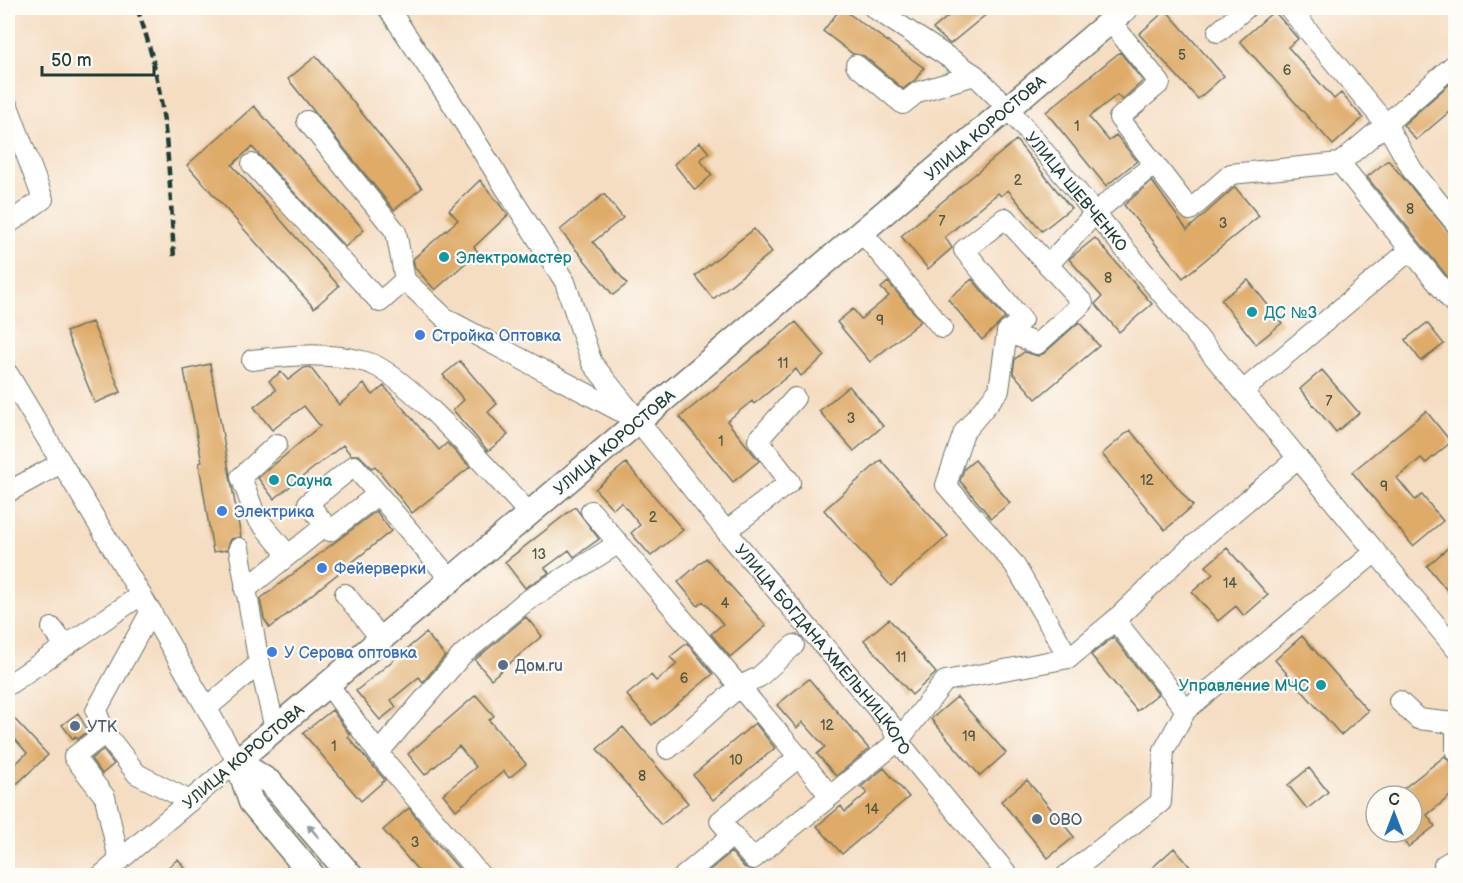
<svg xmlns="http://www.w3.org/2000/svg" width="1463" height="883" font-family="'Balsamiq Sans',sans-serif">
<rect width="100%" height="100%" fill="#fdfcf7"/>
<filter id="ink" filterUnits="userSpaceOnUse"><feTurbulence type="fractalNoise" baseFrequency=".0167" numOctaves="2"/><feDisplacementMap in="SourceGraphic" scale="12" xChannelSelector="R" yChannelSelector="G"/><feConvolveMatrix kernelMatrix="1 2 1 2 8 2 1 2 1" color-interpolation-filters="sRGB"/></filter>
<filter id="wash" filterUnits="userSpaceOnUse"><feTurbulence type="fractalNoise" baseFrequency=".008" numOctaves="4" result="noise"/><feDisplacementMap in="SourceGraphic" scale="24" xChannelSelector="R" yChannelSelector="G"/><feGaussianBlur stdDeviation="1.35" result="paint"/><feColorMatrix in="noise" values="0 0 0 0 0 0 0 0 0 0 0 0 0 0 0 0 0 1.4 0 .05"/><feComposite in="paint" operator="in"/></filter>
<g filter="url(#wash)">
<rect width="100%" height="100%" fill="#f5ddc2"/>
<g id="blocks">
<path fill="#dfab69" d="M841 8 924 68 915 80 903 89 864 56 853 54 823 31Z
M958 8H994L950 44 933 29Z
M1166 10 1224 76 1198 99 1139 34Z
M1274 11 1298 39 1288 47 1334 99 1341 93 1363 118 1333 145 1240 41Z
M1120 52 1143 81 1122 100 1117 95 1089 117 1109 141 1116 135 1137 161 1106 186 1046 112Z
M316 56 422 188 394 210 288 79Z
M1455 79V107L1416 140 1403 125Z
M254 106 364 230 345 247 252 147 232 165 339 286 314 308 187 165Z
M1016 140 1071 208 1042 231 1008 190 1001 196 998 193 945 237 952 248 928 269 901 236Z
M700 142 709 153 700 160 712 175 695 190 674 164Z
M1388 160 1455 239V286L1367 177Z
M480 180 508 215 474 247 478 252 435 290 415 268 413 259 458 220 449 210Z
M1152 181 1187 230 1235 187 1259 216 1183 278 1124 205Z
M604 194 623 218 593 242 627 284 613 295 560 230Z
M754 229 772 252 713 299 695 276Z
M1095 238 1152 304 1119 332 1095 304 1102 297 1069 259Z
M972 279 1005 318 982 340 948 299Z
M1248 280 1282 323 1256 344 1221 300Z
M888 282 921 321 870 362 837 322 853 309 861 319 889 296 881 288Z
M92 322 121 392 95 403 66 332Z
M796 322 825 356 801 376 796 369 754 404 752 401 727 421 759 461 733 482 680 417Z
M1079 322 1099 346 1036 399 1013 373 1015 359 1024 352 1038 356 1044 353Z
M1427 323 1444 344 1421 361 1405 340Z
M460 361 497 404 488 412 508 435 488 451 453 410 464 400 443 375Z
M210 364 241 537 231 539 227 550 213 552 199 463 202 462 184 370Z
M310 367 339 405 364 384 373 395 384 386 439 450 447 443 470 467 412 513 375 466 372 468 359 455H351L343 445 274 499 258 478 320 426 304 406 272 430 254 407 276 390 269 381 281 372 288 380 304 368Z
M1322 370 1359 413 1336 432 1300 389Z
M849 386 883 426 854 451 819 411Z
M1426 411 1451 442 1426 463 1421 458 1397 478 1415 500 1422 495 1443 521 1413 546 1352 472Z
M1130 430 1193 506 1165 530 1102 454Z
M881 460 948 536 891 586 824 510Z
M975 460 1010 503 991 518 960 481 964 469Z
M626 463 683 530 651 556 631 533 640 525 621 502 613 509 595 489Z
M575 507 599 539 574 557 569 550 545 568 549 573 525 588 505 562Z
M376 511 391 531 270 628 264 619 260 599Z
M1455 542V600L1427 566Z
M1227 548 1268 595 1244 616 1236 606 1218 621 1192 592 1213 574 1206 566Z
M706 558 766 626 730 657 711 634 723 624 703 601 698 606 678 582Z
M526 617 542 636 491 679 475 660Z
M889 619 936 673 912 695 864 640Z
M426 633 445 656 423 682 419 677 391 700 396 707 380 720 356 691Z
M1302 636 1368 711 1341 735 1275 660Z
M1113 637 1158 694 1137 711 1091 655Z
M687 643 713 674 652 725 627 695 651 675 656 681 677 664 670 657Z
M809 679 869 749 836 776 817 754 825 747 803 722 797 728 777 705Z
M476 695 494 716 489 720 526 764 509 778 504 771 456 810 443 794 476 767 459 746 425 775 408 754Z
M957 697 1006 753 980 776 931 719Z
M332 710 350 735 348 737 385 780 361 801 303 733Z
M8 712 48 755 8 792V771L27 753 8 731Z
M78 713 88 731 78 739 75 736 73 739 62 725Z
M755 723 775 748 713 800 693 775Z
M623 727 688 803 661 825 597 749Z
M103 750 114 764 102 774 91 759Z
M1445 756 1455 768V792L1427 815 1435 826 1408 847 1397 832H1412V796H1394Z
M884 768 909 797 842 854 817 826 841 806 845 812 867 793 861 787Z
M1309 768 1328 792 1307 809 1288 785Z
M1027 780 1074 837 1048 858 1001 801Z
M409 808 429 834 465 876H423L383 830Z
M1174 848 1198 876H1143Z
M731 852 744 867 755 871 759 876H703Z
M178 859 191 876H158Z"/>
</g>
</g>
<g filter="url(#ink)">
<use href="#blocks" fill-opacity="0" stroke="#6a7566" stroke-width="1.5"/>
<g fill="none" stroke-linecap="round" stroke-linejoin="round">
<defs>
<g id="minor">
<path id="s1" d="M388 8 446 94 565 282 592 363 726 531 891 725 898 741 1009 876"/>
<path id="s2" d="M874 8 975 75 1008 108 1456 649"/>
<path d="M1289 8 1386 124 1456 63"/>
<path d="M1110 21 1160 83 1119 118 1190 210 1231 174 1340 163 1386 124 1413 171 1456 224"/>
<path d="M1218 32 1246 8"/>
<path d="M856 65 903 104 918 92 975 75"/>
<path d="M8 106 43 199 8 224"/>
<path d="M307 121 396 232 405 280"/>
<path d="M1340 163 1456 306"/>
<path d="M252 164 380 302 405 280 446 319 631 417"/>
<path d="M862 232 942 328"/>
<path d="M1048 265 1096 212 1154 164"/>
<path d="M1007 332 1037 344 1083 303 1005 218 964 250 1022 320 1007 332 999 390 964 432 946 485 1014 564 1069 658"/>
<path d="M252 360C290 355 329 352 366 362 406 372 496 479 529 513"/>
<path d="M8 374 141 595 237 761 101 876"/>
<path d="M1243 391 1409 251"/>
<path d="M277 444 241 477 256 517 288 555"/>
<path d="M8 492 61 463"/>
<path d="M377 495 330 531 308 503 354 466 451 580"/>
<path d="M591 511 799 757 720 821 753 859 898 741 945 681 1069 658 1115 620 1187 551 1298 458"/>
<path d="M726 531 790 482 758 440 795 398"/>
<path d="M239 548 257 652 275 729"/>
<path d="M245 590 316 533"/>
<path d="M345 594 381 639"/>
<path d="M1115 620 1186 710"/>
<path d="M52 628 65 645"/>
<path d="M328 684 378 753 481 876"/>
<path d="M8 685 141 595"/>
<path d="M1399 701 1418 719 1454 723"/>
<path d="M208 707 260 663"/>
<path d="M1456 721V752"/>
<path d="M105 733 96 711 151 611"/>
<path d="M668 749 740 686 759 677 794 645"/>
<path d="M378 753 462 655 525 602 619 543"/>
<path d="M799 757 830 796"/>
<path d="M119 860 105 797 74 757 105 733 137 774 190 801"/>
<path d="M1444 865 1456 858"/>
<path d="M684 876 733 835"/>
<path d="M1066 876 1161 802 1164 750 1186 710 1374 553"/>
</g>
<g id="major">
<path id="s3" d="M237 761 1126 8"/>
<path d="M237 761 271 783 351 876"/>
<path d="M237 761 251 802 313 876"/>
</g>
</defs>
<use href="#minor" stroke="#6a7566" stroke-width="22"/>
<use href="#major" stroke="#6a7566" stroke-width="27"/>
<use href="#minor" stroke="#fff" stroke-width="20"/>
<use href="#major" stroke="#fff" stroke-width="24"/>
<path stroke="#1f3d34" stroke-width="4.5" stroke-dasharray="9 4.5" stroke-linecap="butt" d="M137 8C168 93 169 169 174 259"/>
</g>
<defs><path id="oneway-solid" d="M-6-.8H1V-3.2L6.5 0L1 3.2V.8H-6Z" transform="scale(1.5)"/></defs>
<use fill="#8f9e9a" href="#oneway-solid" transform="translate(313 831) rotate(-131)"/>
</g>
<g fill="#0f9aa8" stroke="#fdfcf7" stroke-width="2">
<circle cx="444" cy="257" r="6"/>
<circle cx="1252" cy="312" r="6"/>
<circle cx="274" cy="480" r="6"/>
<circle cx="1321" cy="685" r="6"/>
</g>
<g fill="#3f7fe0" stroke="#fdfcf7" stroke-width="2">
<circle cx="420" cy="335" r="6"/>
<circle cx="222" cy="511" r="6"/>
<circle cx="322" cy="568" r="6"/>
<circle cx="272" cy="652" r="6"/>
</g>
<g fill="#5c6f8a" stroke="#fdfcf7" stroke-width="2">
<circle cx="503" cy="665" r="6"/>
<circle cx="75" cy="726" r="6"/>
<circle cx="1037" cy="819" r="6"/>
</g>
<g text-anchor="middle" stroke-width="4.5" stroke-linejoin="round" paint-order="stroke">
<g font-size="14" fill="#4f5841">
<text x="1182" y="60">5</text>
<text x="1287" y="75">6</text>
<text x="1077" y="131">1</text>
<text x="1018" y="185">2</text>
<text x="1410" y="214">8</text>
<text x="942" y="226">7</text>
<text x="1223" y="228">3</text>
<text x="1108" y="283">8</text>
<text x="880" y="325">9</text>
<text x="783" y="368">11</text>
<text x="1329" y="406">7</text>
<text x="851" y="423">3</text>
<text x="721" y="446">1</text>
<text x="1147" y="485">12</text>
<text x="1384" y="491">9</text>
<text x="653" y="522">2</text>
<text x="539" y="559">13</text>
<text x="1230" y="588">14</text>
<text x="725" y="608">4</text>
<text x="901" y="662">11</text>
<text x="684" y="683">6</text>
<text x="827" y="730">12</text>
<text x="969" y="741">19</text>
<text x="334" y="751">1</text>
<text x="736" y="765">10</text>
<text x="642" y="781">8</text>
<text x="872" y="814">14</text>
<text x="415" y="847">3</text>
</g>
<g font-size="16" fill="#1f3d34" stroke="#fdfcf7">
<text dy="6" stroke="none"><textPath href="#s3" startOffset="980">УЛИЦА КОРОСТОВА</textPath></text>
<text dy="6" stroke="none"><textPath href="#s2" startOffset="276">УЛИЦА ШЕВЧЕНКО</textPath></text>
<text dy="6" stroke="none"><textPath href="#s3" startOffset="494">УЛИЦА КОРОСТОВА</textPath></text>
<text dy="6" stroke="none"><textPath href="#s1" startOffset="780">УЛИЦА БОГДАНА ХМЕЛЬНИЦКОГО</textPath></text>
<text transform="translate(243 756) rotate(-40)" y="6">УЛИЦА КОРОСТОВА</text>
</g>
<g font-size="16" fill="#0d838f" stroke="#fdfcf7" text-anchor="start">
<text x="456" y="263">Электромастер</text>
<text x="1264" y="318">ДС №3</text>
<text x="286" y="486">Сауна</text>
<text x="1309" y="691" text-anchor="end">Управление МЧС</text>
</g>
<g font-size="16" fill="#366cbe" stroke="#fdfcf7" text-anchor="start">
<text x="432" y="341">Стройка Оптовка</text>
<text x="234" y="517">Электрика</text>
<text x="334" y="574">Фейерверки</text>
<text x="284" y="658">У Серова оптовка</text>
</g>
<g font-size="16" fill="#4e5e75" stroke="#fdfcf7" text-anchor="start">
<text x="515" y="671">Дом.ru</text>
<text x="87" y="732">УТК</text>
<text x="1049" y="825">ОВО</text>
</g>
</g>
<rect width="1463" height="883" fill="none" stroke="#fdfcf7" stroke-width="30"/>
<g transform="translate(1394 814)"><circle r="28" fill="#fdfcf7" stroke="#a4b0a9" stroke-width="1.5"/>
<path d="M0-4.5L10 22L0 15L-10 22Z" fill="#1f6fb2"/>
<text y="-9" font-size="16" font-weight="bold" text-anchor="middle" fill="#1f3d34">С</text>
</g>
<path d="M42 66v9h112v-9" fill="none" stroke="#1f3d34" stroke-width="3"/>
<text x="51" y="66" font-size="18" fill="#1f3d34" stroke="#fdfcf7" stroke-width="4.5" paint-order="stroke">50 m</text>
</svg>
